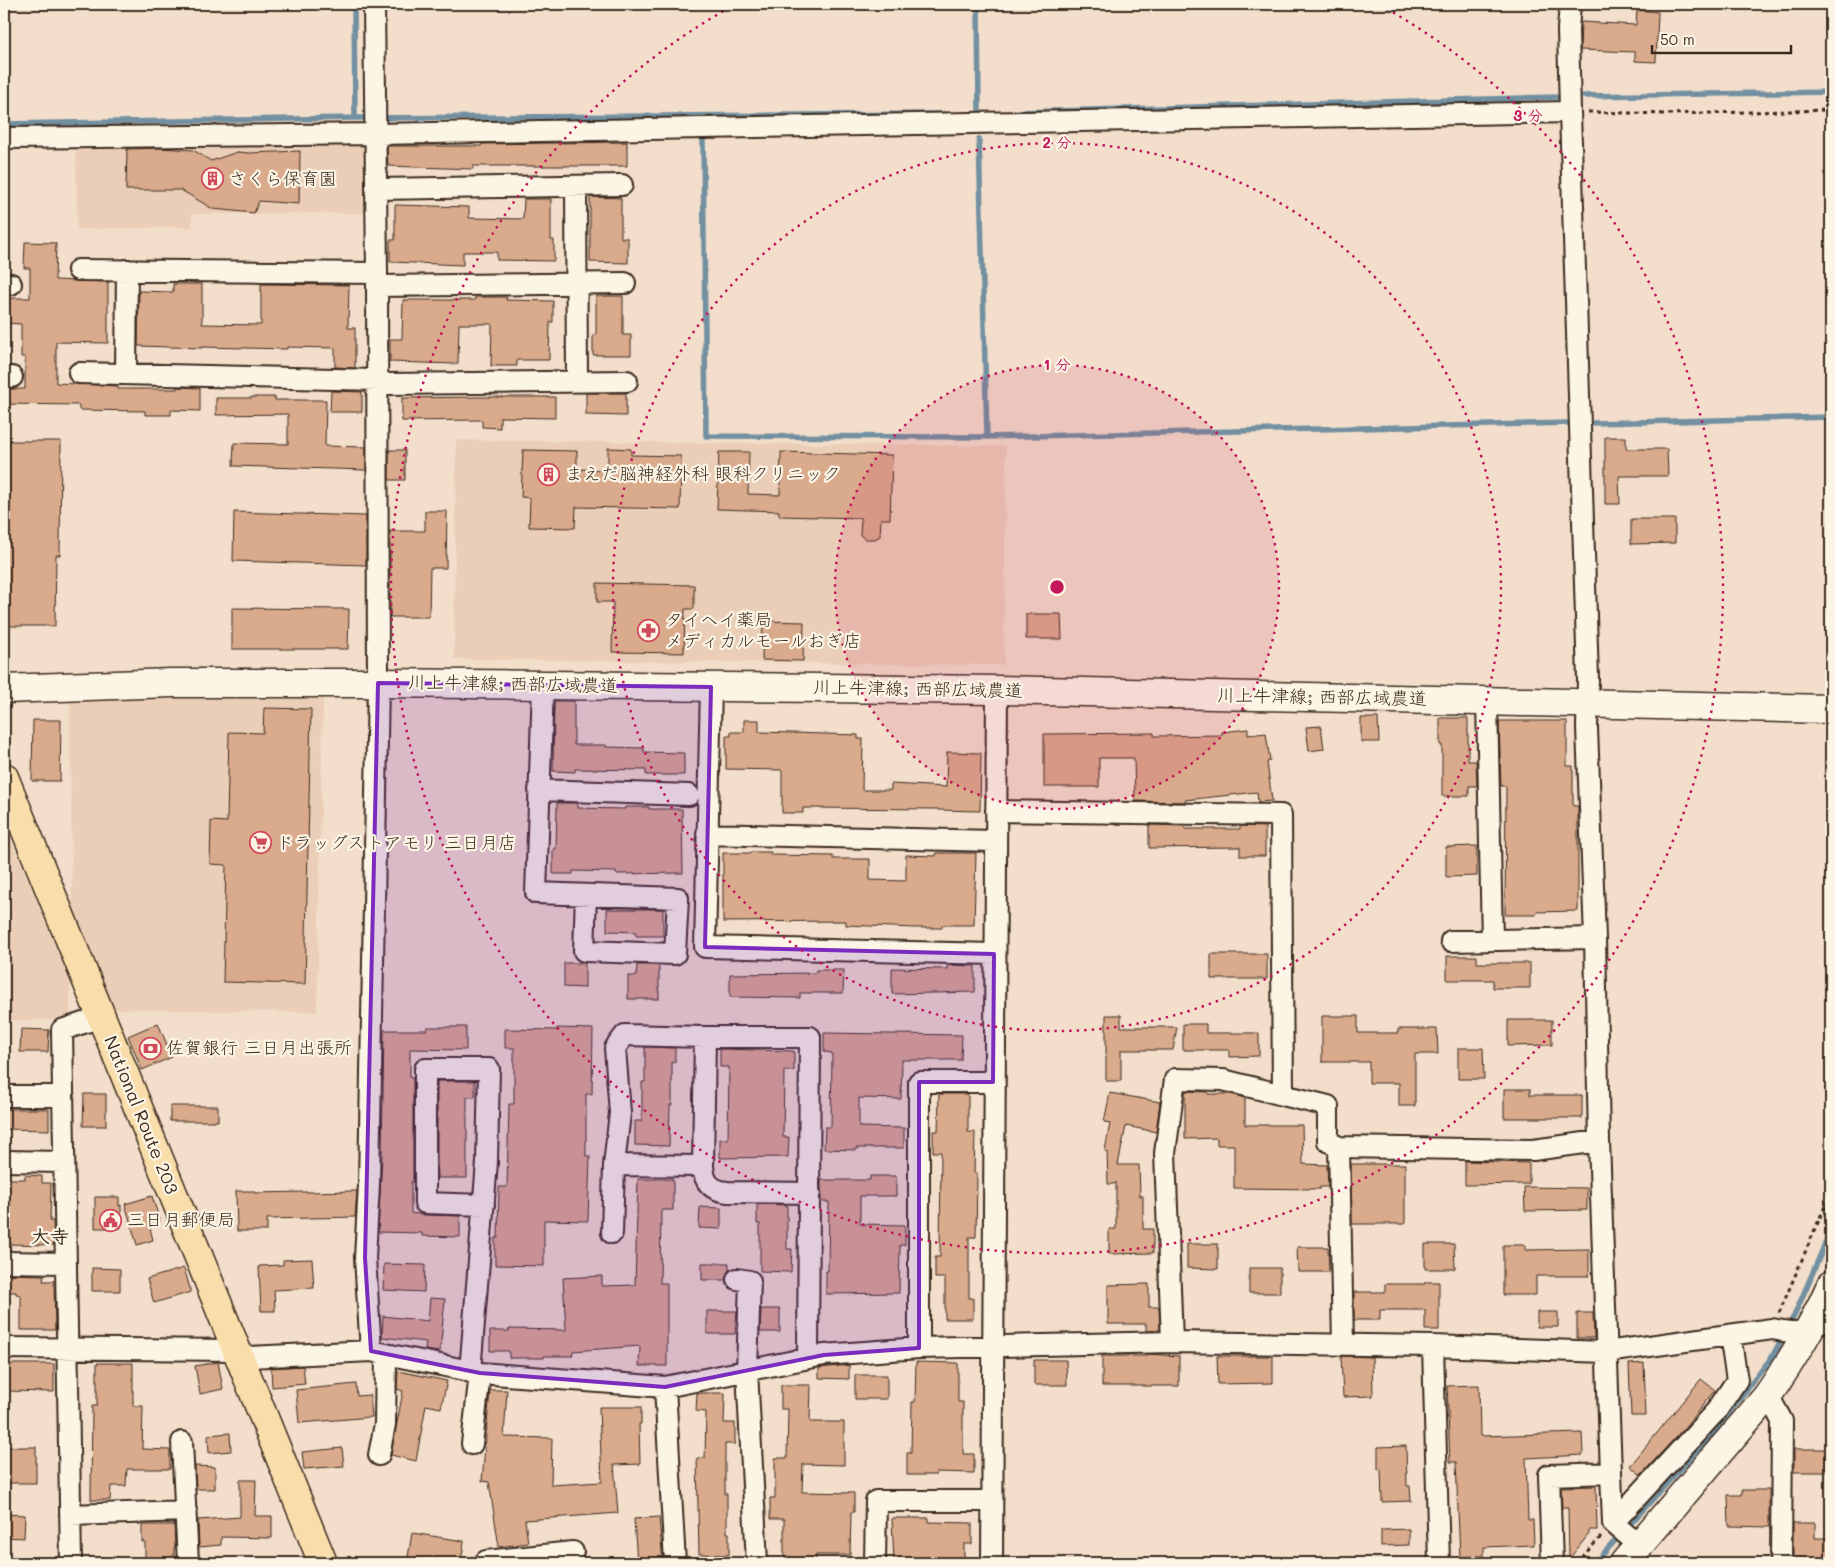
<svg xmlns="http://www.w3.org/2000/svg" width="1835" height="1567" font-family="Mali,'Klee One',sans-serif">
<rect width="100%" height="100%" fill="#f2deca"/>
<filter id="ink" filterUnits="userSpaceOnUse"><feTurbulence type="fractalNoise" baseFrequency=".02" numOctaves="2"/><feDisplacementMap in="SourceGraphic" scale="10" xChannelSelector="R" yChannelSelector="G"/><feConvolveMatrix kernelMatrix="1 2 1 2 8 2 1 2 1" color-interpolation-filters="sRGB"/></filter>
<g filter="url(#ink)">
<path fill="#ebceb7" d="M366 145V213L192 214V227L77 229 76 148Z
M456 440 1006 446 1004 665 454 659Z
M323 697 317 1012 112 1009 72 916 70 699Z
M4 823 70 979V1020H4Z"/>
<g fill="none" stroke-linecap="round" stroke-linejoin="round">
<path stroke="#7290a1" stroke-width="5.5" d="M354 4 355 118
M978 4 979 113
M1584 96 1831 92
M1018 112 1557 97
M4 124 355 118 944 114
M703 138 706 436 987 437 1569 423
M979 139 987 437
M1594 423 1831 417
M1595 1563 1715 1430 1772 1357 1795 1314 1831 1230"/>
</g>
<path fill="#daaa8c" stroke="#3b2a1e" d="M1637 10 1658 12 1656 62 1635 61V52L1580 50 1581 22 1636 25Z
M627 142V166H473V169L388 166 387 146H481L482 144Z
M160 148 193 150 211 161 237 152 249 153 300 151 299 204 259 201 254 213 213 209 181 190H126L127 149Z
M590 197 621 198V238H628V263L590 262Z
M524 199H551V240H554V261L497 260V252H463V265L390 262V240H395V205L469 207V218L523 219Z
M25 242 56 243 55 280 108 282V343L56 342V383L118 386V389H177V387L200 388V411L171 410V415H145V411L79 410V405L4 404V389H25V357H21V324L4 323V298H30V268H24Z
M173 284H202V324L261 325V284L349 285 348 328H355V368L335 367V348L287 347V349L202 347V348L138 346 139 291 173 292Z
M596 296H623V335H631V355H593V335H596Z
M475 297H507L506 300 553 301V322H550L549 360H517V366H491L492 324H459L458 364 390 362V339H402L403 300H475Z
M331 391 362 392V412H330Z
M586 393H626V416L586 415Z
M252 397H275V400H326L325 446 366 447V470L233 466 234 443 288 444V414L216 415V398H252Z
M477 397H555V418L500 417V428L482 427V420L402 421V398Z
M1605 437H1626V449H1667L1668 476H1619L1620 504H1605Z
M7 441H61L60 555H56L55 626H4Z
M608 448 631 449V455L681 456 680 509 576 507 575 528 529 527 530 498 521 497 523 450 577 451V469L608 470Z
M389 450H405V480H389Z
M719 452H749L748 494 780 495 781 452 892 455 890 519H881L880 536 875 539H865L860 535 861 518 779 516V511L717 509Z
M425 511H447L446 568H430L429 617H390V531H425Z
M234 512 366 516V565L233 561Z
M1631 519H1675V543L1631 544Z
M597 583 694 585V609H685L684 653 612 652 613 602H597Z
M232 608 349 609 348 649H232Z
M1026 614H1061L1062 639H1026Z
M763 621 804 622 803 661 762 660Z
M554 701H574V745H606V747L644 748V752L684 753V775H646V770L575 769V772L553 771Z
M264 708 311 709 305 984 223 982 226 865 210 864 211 821 227 822 229 732 263 733Z
M1361 718H1378L1379 742H1361Z
M1440 718H1468V761H1476L1477 786H1469V796H1442V745H1440Z
M33 720H61L60 781H32Z
M744 720H759V732L858 735V739H863L862 790H891V784L946 787 947 752 981 753 980 811 938 810V809L803 808V813H782V770L726 769V736H731V732H744Z
M1499 721H1567V766H1573V806H1578V911L1536 912V915H1505L1506 786H1501Z
M1321 726 1324 749 1309 751 1306 727Z
M1248 729V735L1266 733 1270 761 1267 762 1272 801 1258 802 1257 792 1185 800V802L1135 801 1134 758H1099V787H1044V734L1154 733V736L1222 735V732Z
M557 803H578V808L625 809V807H649V809H682L683 873 616 874V872L573 871V874H553V849H556Z
M1149 825 1185 826V829H1240V826L1265 827V856H1240V847L1149 848Z
M1477 846V876L1446 877V847Z
M751 852H771V855L833 856V859H870V880L906 881V855L936 856V853H976L974 925H942V928H914L846 925V921L723 922V853H751Z
M607 909H663V936H636V932L607 931Z
M1211 954H1267V979H1211Z
M1447 956H1477V963H1530V988H1493V980H1447Z
M564 963H585V988L564 987Z
M637 965H659V999H628V976H636Z
M947 965 975 966V992L892 994V968L947 969Z
M816 970H844L843 993H800V998L730 997V974L816 973Z
M1106 1015H1121V1027H1177L1173 1050H1121V1081H1106Z
M1322 1016H1358V1033H1398V1029H1437L1438 1054H1415V1106H1399V1083H1369V1062H1322Z
M1508 1020H1552V1045L1508 1046Z
M158 1023 172 1057 142 1070 128 1036Z
M1183 1024H1206V1033H1259V1056L1229 1057V1050H1183Z
M427 1027H466V1050L410 1049V1078H413V1182H411V1213L425 1215 460 1216V1237L422 1236V1233L378 1232 382 1156 384 1030H427Z
M557 1028 593 1029 592 1094H586V1156H590L588 1221 544 1220V1266L495 1265V1238H498L499 1187H507L509 1104H514V1048H505V1029L557 1030Z
M21 1029 49 1030 48 1052H20Z
M824 1033 962 1035 961 1060H902L901 1099 859 1098V1127L904 1128V1148H856V1150L824 1149 825 1127H831L832 1053 824 1052Z
M645 1047 675 1048V1062H672V1105H670L669 1146 635 1145V1121H642V1082H645Z
M1458 1048H1483L1484 1079H1458Z
M720 1049 794 1051V1071H784L783 1137H789L788 1157 720 1158V1139H728L729 1067H720Z
M437 1081H475V1097H467V1178H437Z
M1504 1089H1530V1095H1582V1118H1504Z
M1185 1091 1208 1092V1094H1231L1245 1098V1125H1302L1303 1164 1327 1165 1328 1187H1320V1189L1234 1188V1145H1217V1138L1185 1139Z
M1110 1093 1160 1102 1156 1132 1126 1126 1118 1165H1139L1140 1196H1143V1229H1153V1253L1109 1254V1229H1116V1182L1114 1184H1108L1107 1152 1105 1151 1110 1123 1104 1122Z
M84 1094H106V1126H83Z
M939 1094H968V1132H975L974 1173H977L976 1237H969V1298H973V1319H945V1278H935V1257H940L941 1152H933V1131H938Z
M170 1106H218V1121H170Z
M4 1109H49V1130L4 1129Z
M1465 1161 1529 1163V1184L1465 1185Z
M1351 1164H1405V1224H1352Z
M25 1175 42 1176V1183H51L50 1221H53L54 1245 4 1244V1179H25Z
M870 1176H896V1196H860V1224L905 1225V1245H900L899 1293 826 1294V1271H828L829 1202H821V1180H870Z
M638 1179H673V1210H661L660 1283H667V1366H639L640 1346 573 1351 572 1356H544V1358H509V1351H490V1331H509V1329L566 1330 563 1278 602 1276V1286L635 1285Z
M1524 1187 1587 1188V1210L1525 1211Z
M236 1191H254V1193L357 1191 355 1217 267 1219V1231H237Z
M152 1196 160 1221 149 1224 153 1240 137 1245 125 1204Z
M95 1197H119V1206L121 1205V1228H95Z
M757 1204 787 1205V1249H792L791 1272 760 1271V1224H757Z
M700 1207 721 1208V1229L699 1228Z
M1187 1244H1218V1269L1187 1268Z
M1425 1244H1454L1455 1269H1425Z
M1503 1245H1525V1250L1589 1249V1276H1536V1295H1503Z
M1297 1247H1328L1329 1272H1298Z
M312 1259 314 1288 274 1290 275 1311H261L259 1266 283 1265V1260Z
M702 1263H729V1271L726 1280H702Z
M384 1264 425 1265 424 1292 383 1290Z
M92 1268 120 1269V1291H92Z
M184 1268 191 1292 154 1303 147 1279Z
M1249 1268H1280V1293H1249Z
M4 1274 44 1275 43 1281H54L55 1330H21V1295L16 1294V1292H4Z
M1425 1282H1439V1330H1425V1310H1380V1320H1354V1292H1385V1284H1425Z
M1149 1284V1307H1159L1160 1330 1146 1331V1324H1108V1285Z
M430 1298 445 1299 440 1352 425 1350 426 1342 382 1337 383 1316 428 1321Z
M761 1309H780V1332H760Z
M707 1311H737L735 1334H707Z
M1537 1312H1558V1327H1537Z
M1577 1313H1593L1594 1338H1577Z
M1147 1354 1179 1356V1386H1102V1356H1147Z
M1217 1356H1273V1383L1218 1384Z
M1341 1356 1372 1357 1373 1396 1343 1397Z
M1034 1360H1066L1067 1385H1034Z
M218 1362 223 1389 200 1394 195 1366Z
M916 1362 958 1363V1402H963V1454H974V1473L936 1472V1475H907V1453H911L912 1402H915Z
M97 1363H133V1406H143L142 1449 170 1450V1469H127L126 1486H111L110 1500H91L92 1406H97Z
M1644 1363 1646 1416H1631L1629 1364Z
M5 1364H54V1392L5 1391Z
M849 1365V1379L819 1378V1368Z
M303 1366 305 1384 272 1387 271 1368Z
M398 1371 447 1381 441 1408 426 1405 416 1461 391 1455 403 1391 397 1389Z
M855 1375H887V1399H855Z
M1701 1379 1715 1390 1684 1428 1641 1475 1630 1466Z
M356 1384 357 1396 370 1395 372 1417 299 1423 296 1390Z
M781 1385H811L810 1422H844V1465L803 1464 802 1492 854 1493V1512H851L850 1555H816V1563H784V1519H770V1498H775V1458H787L788 1409H781Z
M1479 1385 1480 1436 1582 1433 1583 1455 1526 1458 1528 1520H1533L1534 1545 1484 1547V1556L1460 1557 1456 1462H1450L1447 1386Z
M490 1390H507L504 1437 552 1438 551 1485 602 1482 599 1407H641V1424H639L640 1464 614 1465 618 1513 525 1520 528 1543 499 1547 489 1482 482 1481Z
M697 1393H725L724 1423H735V1444H725V1494H727V1533H729V1555L699 1554 697 1458H705L706 1412 696 1411Z
M230 1433 231 1451 209 1453 208 1435Z
M1406 1446 1407 1486H1410L1411 1501 1382 1502 1381 1469 1378 1470V1447Z
M4 1447H36V1483H4Z
M342 1448 344 1466 304 1469 302 1452Z
M1794 1449H1831V1472H1794Z
M195 1466 215 1467V1489H196Z
M240 1480H256L255 1516H272V1538L221 1537V1545L199 1547 198 1520 240 1517Z
M1596 1486 1597 1530H1589V1534L1569 1559 1568 1508H1562L1561 1487Z
M1742 1490H1769V1527L1729 1526 1728 1495H1742Z
M4 1514 25 1515 24 1538 4 1537Z
M659 1517 663 1563H637L634 1519Z
M892 1518H929V1522L972 1523V1544H964V1563H894Z
M1793 1523H1815V1538H1831V1563H1793Z
M142 1525H174L175 1548H174V1563H145V1542H142Z
M1409 1529V1545L1381 1546V1530Z
M412 1533 464 1541 461 1563H407Z"/>
<g fill="none" stroke-linecap="round" stroke-linejoin="round">
<defs>
<path id="street" d="M1570 4 1568 29 1570 112 1588 679 1587 728 1595 938 1599 1141 1611 1473 1613 1523 1640 1546
M4 138 377 134 1570 112
M576 186 577 381
M377 189 622 185
M78 270 377 273
M4 284H11
M378 286 625 283
M79 373 378 380 388 384 627 381
M126 374 127 270
M4 377H12
M543 685 536 893 678 898 675 954 584 951 586 895
M711 687 705 947 994 954
M1487 701 1492 940
M539 790 689 795
M996 811 1281 815 1283 1095 1328 1106V1141L1339 1147 1343 1345
M707 834 995 841
M1451 941 1595 938
M705 1037 703 1166C704 1183 711 1190 727 1192L810 1193
M4 1096H63
M1339 1147 1533 1150 1599 1141
M4 1161 64 1162
M614 1165 703 1166
M612 1233 614 1165 620 1113 615 1048 625 1035 705 1037H810L808 1357
M4 1262 65 1263
M737 1279 750 1281 747 1370 757 1563
M1172 1342 1165 1153 1175 1079 1223 1080 1283 1095
M1433 1346 1439 1563
M4 1348 237 1350 249 1357 371 1351 480 1373 665 1387 824 1355 919 1348 1172 1342 1433 1346 1606 1352 1772 1329C1797 1334 1801 1334 1824 1321L1831 1323
M919 1348V1082H993
M371 1351 365 1258 369 1184 378 683 377 273 374 4
M470 1372 487 1162 489 1069H425V1203L484 1205
M665 1387 675 1563
M1768 1395 1782 1421 1781 1563
M182 1442 188 1563
M472 1444 480 1373
M379 1455 385 1424 386 1354
M70 1515 186 1511
M1613 1523 1717 1410 1737 1380 1730 1335
M71 1563 62 1030 101 1017
M486 1563V1561L573 1552
M875 1563 876 1501H992
M992 1563 997 690
M1552 1563 1549 1475 1611 1473"/>
<path id="secondary" d="M4 689 171 683H378L997 690 1831 709
M1624 1563 1768 1395C1792 1360 1814 1324 1831 1285"/>
<path id="highway" d="M4 777 323 1563"/>
</defs>
<use href="#street" stroke="#3b2a1e" stroke-width="24"/>
<use href="#secondary" stroke="#3b2a1e" stroke-width="31"/>
<use href="#highway" stroke="#3b2a1e" stroke-width="31"/>
<path stroke="#3b2a1e" stroke-width="3" stroke-dasharray="4 4" stroke-linecap="butt" d="M1588 112 1667 114 1831 110
M1779 1313 1831 1192
M1576 1563 1601 1537"/>
<use href="#street" stroke="#fcf5e5" stroke-width="20"/>
<use href="#secondary" stroke="#fcf5e5" stroke-width="28"/>
<use href="#highway" stroke="#f9deab" stroke-width="28"/>
</g>
</g>
<path fill="#7b2cbf" fill-opacity="0.2" stroke="#7b2cbf" stroke-width="4" stroke-linejoin="round" d="M378 683 711 687 705 947 994 954 993 1082H919V1348L824 1355 665 1387 480 1373 371 1351 365 1258Z"/>
<circle cx="1057" cy="587" r="222" fill="#c2185b" fill-opacity=".12"/>
<g fill="none" stroke="#c2185b" stroke-width="2.5" stroke-dasharray="2.5 5">
<circle cx="1057" cy="587" r="222"/>
<circle cx="1057" cy="587" r="444"/>
<path d="M1380 5A666 666 0 1 1 734 5"/>
</g>
<defs>
<symbol id="building-ring" viewBox="-11 -11 22 22"><circle r="9.5" fill="#fcf5e5" stroke="#d1495b" stroke-width="1.5"/><path d="M-4-6H4V6H1V3H-1V6H-4ZM-2.5-4.3h1.7v1.8h-1.7ZM.8-4.3h1.7v1.8H.8ZM-2.5-1h1.7V.8h-1.7ZM.8-1h1.7V.8H.8Z" fill="#d1495b"/></symbol>
<symbol id="pharmacy-ring" viewBox="-11 -11 22 22"><circle r="9.5" fill="#fcf5e5" stroke="#d1495b" stroke-width="1.5"/><path d="M-2-6h4v4h4v4h-4v4h-4v-4h-4v-4h4Z" fill="#d1495b"/></symbol>
<symbol id="supermarket-ring" viewBox="-11 -11 22 22"><circle r="9.5" fill="#fcf5e5" stroke="#d1495b" stroke-width="1.5"/><path d="M-6-5.5h2.5l.6 2H6L4.5 2H-2.5L-4.4-4H-6ZM-1.5 3.2a1.3 1.3 0 1 0 .1 0ZM3 3.2a1.3 1.3 0 1 0 .1 0Z" fill="#d1495b"/></symbol>
<symbol id="bank-ring" viewBox="-11 -11 22 22"><circle r="9.5" fill="#fcf5e5" stroke="#d1495b" stroke-width="1.5"/><path d="M-6-4H6V4H-6ZM0-2.3a2.3 2.3 0 1 0 0 4.6a2.3 2.3 0 1 0 0-4.6Z" fill="#d1495b"/></symbol>
<symbol id="civic-ring" viewBox="-11 -11 22 22"><circle r="9.5" fill="#fcf5e5" stroke="#d1495b" stroke-width="1.5"/><path d="M-.6-6.5H3V-4.5H.6V-3L4-1V1h2V6H-6V1h2V-1L-.6-3ZM-1.2 2.5V6h2.4V2.5Z" fill="#d1495b"/></symbol>
</defs>
<g fill-rule="evenodd">
<use href="#building-ring" x="200" y="166" width="25" height="25"/>
<use href="#building-ring" x="536" y="462" width="25" height="25"/>
<use href="#pharmacy-ring" x="636" y="618" width="25" height="25"/>
<use href="#supermarket-ring" x="248" y="830" width="25" height="25"/>
<use href="#bank-ring" x="138" y="1036" width="25" height="25"/>
<use href="#civic-ring" x="98" y="1208" width="25" height="25"/>
</g>
<g text-anchor="middle" stroke-width="4.5" stroke-linejoin="round" paint-order="stroke">
<g font-size="18" fill="#3b2a1e" stroke="#fcf5e5" text-anchor="start">
<text x="229" y="185">さくら保育園</text>
<text x="565" y="480">まえだ脳神経外科 眼科クリニック</text>
<text x="665" y="626">タイヘイ薬局<tspan x="665" dy="21">メディカルモールおぎ店</tspan></text>
<text x="276" y="849">ドラッグストアモリ 三日月店</text>
<text x="166" y="1054">佐賀銀行 三日月出張所</text>
<text x="127" y="1226">三日月郵便局</text>
</g>
<g font-size="18" fill="#3b2a1e" stroke="#fcf5e5">
<text transform="translate(513 684) rotate(1)" y="6">川上牛津線; 西部広域農道</text>
<text transform="translate(918 689) rotate(1)" y="6">川上牛津線; 西部広域農道</text>
<text transform="translate(1322 697) rotate(1)" y="6">川上牛津線; 西部広域農道</text>
<text transform="translate(141 1115) rotate(68)" y="6">National Route 203</text>
</g>
<g font-size="19" font-weight="bold" fill="#3b2a1e" stroke="#fcf5e5">
<text x="50" y="1243">大寺</text>
</g>
</g>
<circle cx="1057" cy="587" r="8" fill="#c2185b" stroke="#fcf5e5" stroke-width="2.5"/>
<g font-size="15" text-anchor="middle" font-weight="bold" fill="#c2185b" stroke="#fcf5e5" stroke-width="4.5" stroke-linejoin="round" paint-order="stroke">
<text x="1528" y="121">3 分</text>
<text x="1057" y="148">2 分</text>
<text x="1057" y="370">1 分</text>
</g>
<rect width="1835" height="1567" fill="none" stroke="#fcf5e5" stroke-width="20"/>
<rect x="10" y="10" width="1815" height="1547" fill="none" stroke="#3b2a1e" stroke-width="2" filter="url(#ink)"/>
<path d="M1652 45v8h139v-8" fill="none" stroke="#3b2a1e" stroke-width="2.5"/>
<text x="1660" y="45" font-size="15" fill="#3b2a1e" stroke="#fcf5e5" stroke-width="4" paint-order="stroke">50 m</text>
</svg>
